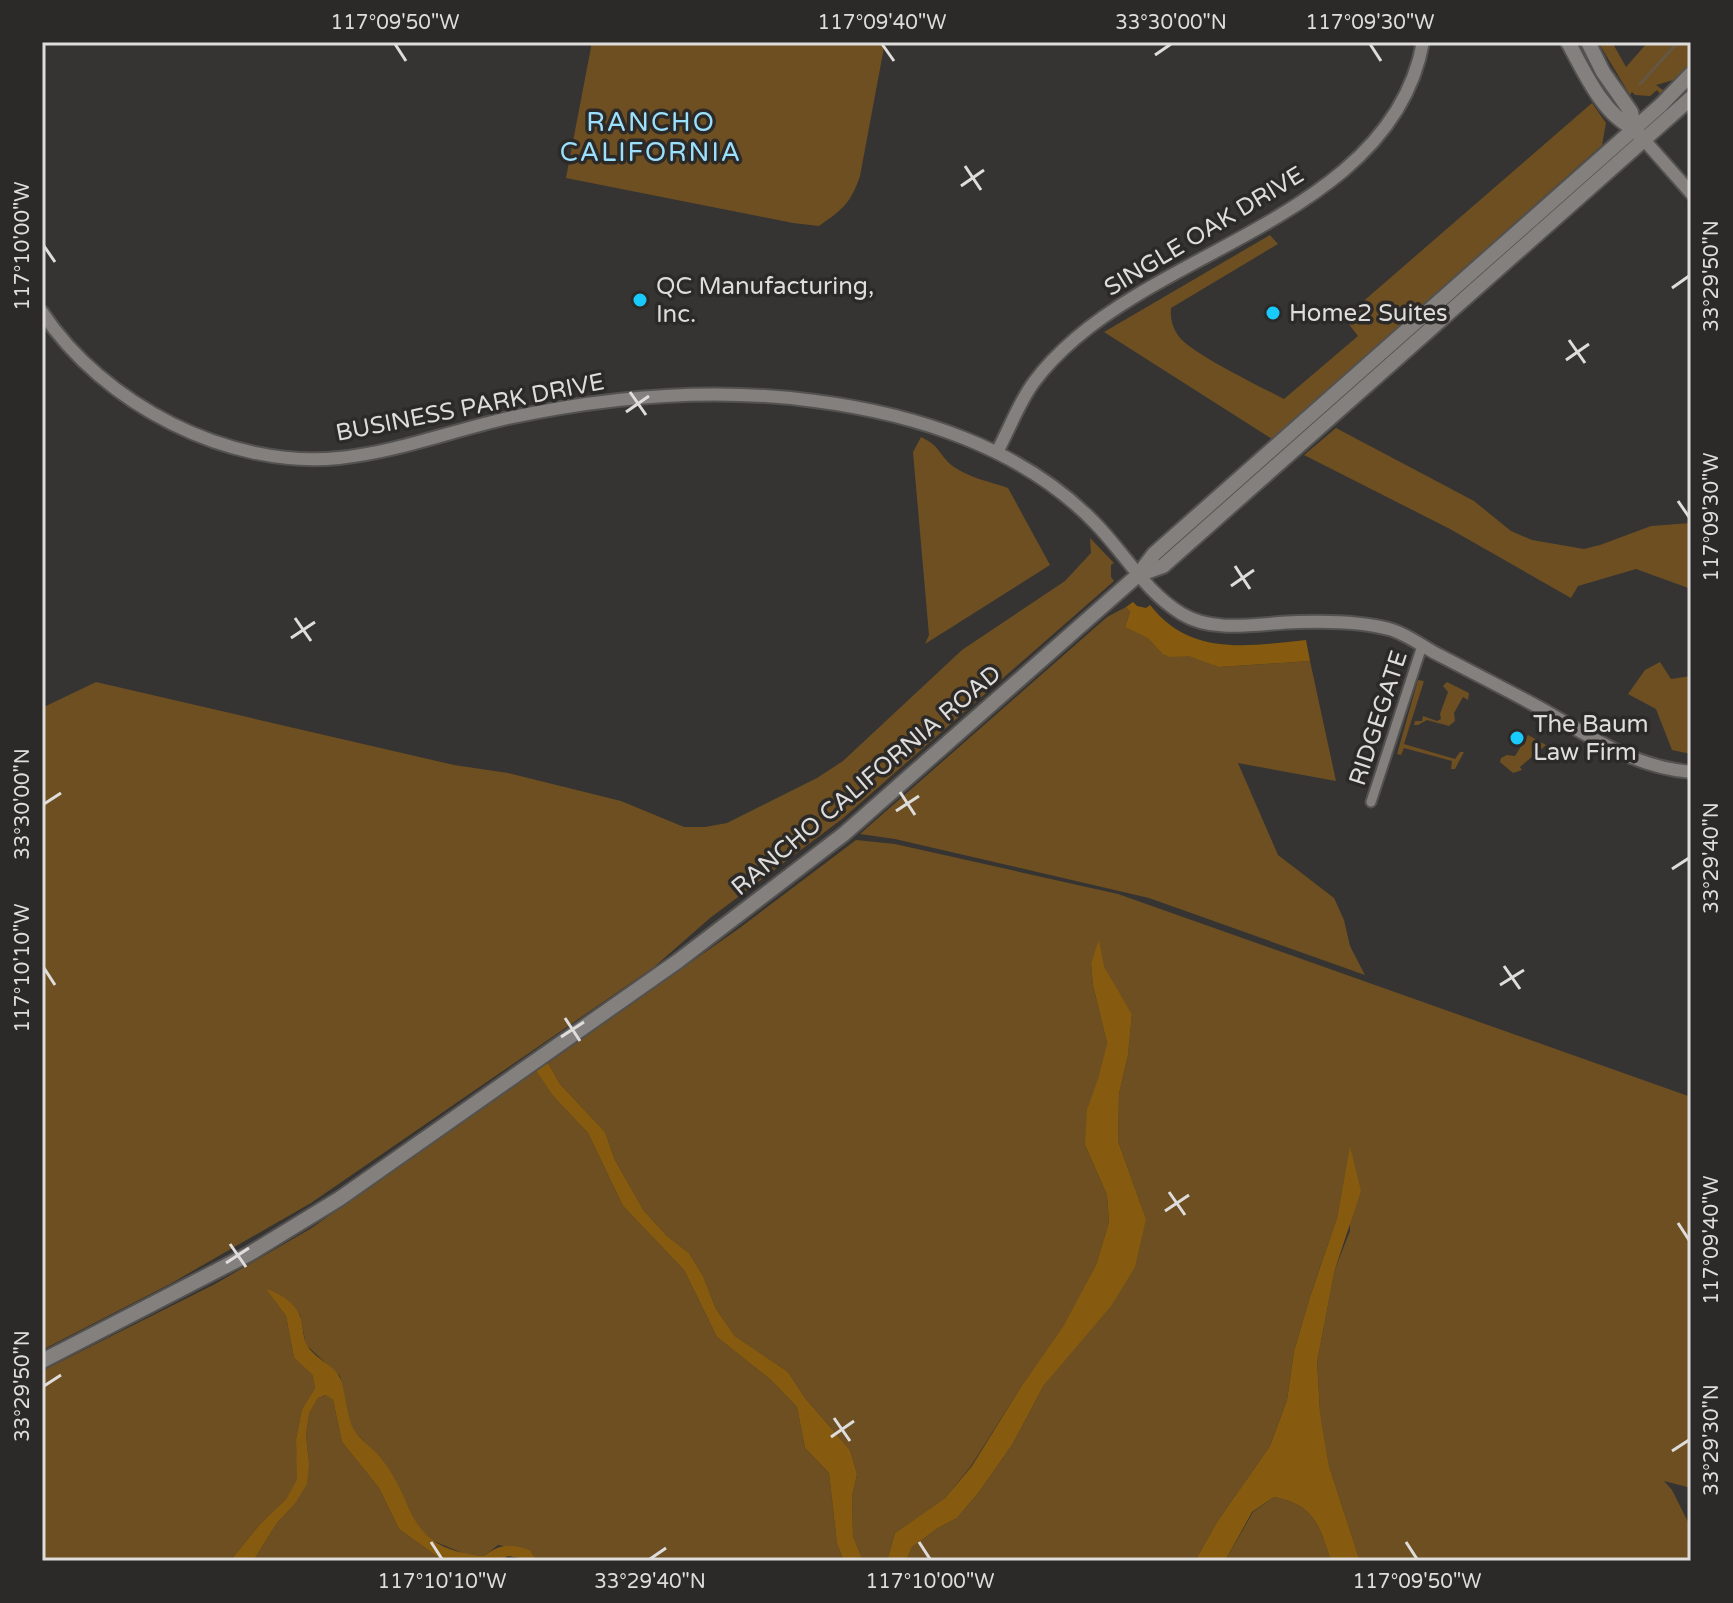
<svg xmlns="http://www.w3.org/2000/svg" width="1733" height="1603" font-family="'Varela Round',sans-serif">
<rect width="100%" height="100%" fill="#363432"/>
<path fill="#6d4f21" d="M592 42H885L860 176C851 203 842 210 819 226L793 223 566 178Z
M1598 42H1612L1626 67 1648 42H1686L1691 51V64L1677 79 1656 85 1664 91 1661 95 1657 90 1650 96 1635 95 1632 92 1630 95Z
M1592 103 1606 123 1602 145 1272 439 1104 332 1270 235 1278 244 1171 308C1170 320 1173 329 1180 338 1195 355 1261 387 1284 399L1358 336 1344 318Z
M1336 428 1474 501 1511 531 1532 540 1584 549 1600 545 1651 526 1691 523V589L1636 569 1578 586 1571 598 1450 529 1304 455Z
M921 437C941 446 939 456 954 467 970 478 991 482 1008 488L1050 565 925 644 929 635 913 452Z
M1090 538 1114 563 1111 565V577L1114 581 842 819 710 918 654 967 311 1203 170 1284 42 1350V706H46L96 682 454 765 508 773 621 801 684 827H705L727 823 817 778 843 761 962 650 1065 581 1091 553Z
M1126 607 1130 612 1125 627 1219 667 1310 661 1336 781 1238 763 1278 855 1334 898 1344 920 1350 946 1365 975 1149 898 895 839 860 834 1107 617Z
M1660 662 1671 679 1691 676V754L1672 750 1656 709 1628 694 1645 670Z
M1418 680 1424 681 1404 744 1455 759 1460 752H1464L1455 769H1451L1452 761 1404 748 1401 755 1397 754Z
M1447 682 1469 693 1468 700 1463 697 1454 713 1455 721 1449 726 1427 720 1418 725H1414L1415 721H1422L1423 716 1437 721 1441 719 1440 714 1448 692 1443 686Z
M1528 735 1546 745 1520 767 1522 770 1513 773 1500 762 1501 758 1507 755 1515 756Z
M856 840 895 844 1118 894 1691 1097V1488L1664 1481 1672 1490 1691 1528V1561H1360L1329 1466 1320 1412 1317 1362 1335 1269 1350 1231V1148L1337 1218 1310 1297 1294 1351 1287 1400 1270 1446 1217 1522 1195 1561H906L912 1547 938 1528 957 1518 979 1492 1012 1445 1044 1385 1073 1349 1146 1219 1118 1141 1119 1094 1128 1055 1132 1014 1103 967 1099 941 1091 963 1093 985 1107 1043 1085 1145 1107 1195 1109 1222 1096 1265 1064 1327 1021 1387 971 1466 945 1498 895 1533 887 1561H863L853 1536 852 1497 857 1474 850 1450 805 1398 788 1372 735 1336 716 1309 703 1276 689 1253 667 1236 644 1211 615 1160 605 1132 560 1084 548 1063 741 927Z
M536 1071 553 1096 588 1133 623 1206 684 1270 717 1337 771 1380 797 1407 805 1448 829 1473 837 1544 844 1561H537L530 1550 498 1545 484 1556 465 1554 431 1540 418 1527 397 1484 380 1458 353 1430 343 1400 340 1376 306 1345 300 1315 267 1290 286 1316 294 1358 314 1375 315 1388 302 1409 296 1439 298 1480 286 1499 260 1524 230 1561H42V1371L215 1284 310 1229Z
M327 1395 333 1400 342 1442 379 1488 399 1529 438 1557 450 1561H253L277 1523 294 1505 309 1462 306 1436 309 1414 318 1398Z
M1274 1497C1315 1505 1319 1525 1331 1561H1225L1253 1512Z"/>
<path fill="#865b10" d="M1133 602 1137 606 1146 608 1150 605C1191 657 1247 646 1306 640L1310 661 1219 667 1189 656 1170 657 1163 654 1148 638 1125 627 1130 612 1126 607Z
M1099 939 1104 967 1132 1014 1128 1055 1119 1094 1118 1141 1146 1219 1135 1267 1111 1306 1044 1385 1012 1445 979 1492 957 1518 938 1528 912 1547 906 1561H887L895 1533 945 1498 972 1466 1021 1387 1063 1327 1096 1265 1109 1222 1107 1195 1085 1145 1087 1110 1099 1076 1107 1043 1093 985 1091 963Z
M548 1063 560 1084 605 1132 615 1160 644 1211 667 1236 689 1253 703 1276 716 1309 735 1336 788 1372 805 1398 850 1450 857 1474 852 1497 853 1536 863 1561H844L837 1544 829 1473 805 1448 797 1407 771 1380 717 1337 684 1270 623 1206 588 1133 553 1096 536 1071Z
M1350 1146 1361 1191 1335 1269 1317 1362 1320 1412 1329 1466 1360 1561H1331C1319 1525 1315 1505 1274 1497L1252 1512 1225 1561H1195L1217 1522 1270 1446 1287 1400 1294 1351 1310 1297 1337 1218Z
M266 1289C281 1294 296 1303 301 1319 303 1327 303 1336 306 1343 312 1358 334 1364 340 1378 345 1389 346 1411 352 1426 357 1438 372 1447 380 1457 420 1506 402 1548 484 1556 501 1543 511 1544 530 1550L537 1561H522L520 1558 508 1556 500 1561H450L438 1557 399 1529 379 1488 342 1442 333 1400 326 1395 318 1398 309 1414 306 1436 309 1462 307 1484 294 1505 277 1523 253 1561H230L260 1524 286 1499 297 1480 296 1439 302 1409 315 1388 313 1375 294 1358 286 1316Z"/>
<g fill="none" stroke-linecap="round" stroke-linejoin="round">
<path stroke="#645743" stroke-width="3" d="M1640 84 1678 42"/>
<defs>
<path id="minor" d="M1371 802 1422 646"/>
<path id="tertiary" d="M1645 141 1691 193
M42 312C103 404 228 469 339 458 397 452 451 431 508 418 610 396 712 387 815 401 916 414 1022 448 1094 522 1124 552 1145 592 1182 614 1215 634 1260 623 1298 622 1327 621 1360 621 1389 629 1405 633 1422 646 1437 654 1472 672 1507 690 1542 709 1591 737 1633 767 1691 772
M997 452C1009 430 1019 402 1034 382 1045 367 1062 350 1076 338 1185 244 1394 204 1423 42"/>
<path id="secondary" d="M1568 42C1584 71 1603 115 1634 128
M1588 42 1603 72 1631 112 1634 128 1639 134
M1138 575 1163 566 1691 98
M42 1361 249 1254 339 1199 678 961 844 834 1138 575 1154 554 1661 105 1691 74"/>
</defs>
<use href="#minor" stroke="#545250" stroke-width="13"/>
<use href="#tertiary" stroke="#545250" stroke-width="16"/>
<use href="#secondary" stroke="#545250" stroke-width="18"/>
<use href="#minor" stroke="#83807e" stroke-width="9"/>
<use href="#tertiary" stroke="#83807e" stroke-width="12"/>
<use href="#secondary" stroke="#83807e" stroke-width="14"/>
</g>
<path fill="none" stroke="#dedddb" stroke-width="3" d="M395 44 406 61M882 44 894 61M1370 44 1381 61M1155 55 1171 44M965 166 981 190M961 186 984 170M44 246 55 262M1672 288 1689 276M1569 340 1585 363M1566 360 1589 344M630 392 646 415M626 412 649 396M1678 501 1689 517M1235 566 1250 589M1231 586 1254 570M295 618 311 641M291 638 315 622M900 792 915 815M44 804 61 793M896 811 919 796M1672 869 1689 858M1504 966 1520 989M44 968 55 985M1500 985 1524 970M565 1018 580 1041M561 1037 584 1022M1169 1192 1185 1215M1165 1211 1189 1195M1678 1223 1689 1240M230 1244 246 1267M226 1263 249 1248M44 1386 61 1375M834 1418 850 1441M831 1437 854 1421M1672 1451 1689 1440M431 1542 442 1559M919 1542 930 1559M1406 1542 1417 1559M650 1559 666 1548"/>
<g fill="#19cafc" stroke="#2c2a28" stroke-width="3">
<circle cx="640" cy="300" r="8"/>
<circle cx="1273" cy="313" r="8"/>
<circle cx="1517" cy="738" r="8"/>
</g>
<g text-anchor="middle" stroke-width="7" stroke-linejoin="round" paint-order="stroke">
<g font-size="24" fill="#dedddb" stroke="#2c2a28">
<text transform="translate(1204 231) rotate(-31)" y="8">SINGLE OAK DRIVE</text>
<text transform="translate(470 407) rotate(-11)" y="8">BUSINESS PARK DRIVE</text>
<text transform="translate(1378 718) rotate(-72)" y="8">RIDGEGATE</text>
<text transform="translate(866 780) rotate(-40)" y="8">RANCHO CALIFORNIA ROAD</text>
</g>
<g font-size="24" fill="#dedddb" stroke="#2c2a28" text-anchor="start">
<text x="656" y="294">QC Manufacturing,<tspan x="656" dy="28">Inc.</tspan></text>
<text x="1289" y="321">Home2 Suites</text>
<text x="1533" y="732">The Baum<tspan x="1533" dy="28">Law Firm</tspan></text>
</g>
<g font-size="26" letter-spacing="2" fill="#9be1fd" stroke="#2c2a28">
<text x="651" y="131">RANCHO<tspan x="651" dy="30">CALIFORNIA</tspan></text>
</g>
</g>
<rect width="1733" height="1603" fill="none" stroke="#2c2a28" stroke-width="88"/>
<rect x="44" y="44" width="1645" height="1515" fill="none" stroke="#dedddb" stroke-width="3"/>
<g font-size="20" text-anchor="middle" fill="#dedddb">
<text x="395" y="29">117°09'50"W</text>
<text x="882" y="29">117°09'40"W</text>
<text x="1171" y="29">33°30'00"N</text>
<text x="1370" y="29">117°09'30"W</text>
<text transform="translate(22 246) rotate(-90)" y="7">117°10'00"W</text>
<text transform="translate(1711 276) rotate(-90)" y="7">33°29'50"N</text>
<text transform="translate(1711 517) rotate(-90)" y="7">117°09'30"W</text>
<text transform="translate(22 804) rotate(-90)" y="7">33°30'00"N</text>
<text transform="translate(1711 858) rotate(-90)" y="7">33°29'40"N</text>
<text transform="translate(22 968) rotate(-90)" y="7">117°10'10"W</text>
<text transform="translate(1711 1240) rotate(-90)" y="7">117°09'40"W</text>
<text transform="translate(22 1386) rotate(-90)" y="7">33°29'50"N</text>
<text transform="translate(1711 1440) rotate(-90)" y="7">33°29'30"N</text>
<text x="442" y="1588">117°10'10"W</text>
<text x="650" y="1588">33°29'40"N</text>
<text x="930" y="1588">117°10'00"W</text>
<text x="1417" y="1588">117°09'50"W</text>
</g>
</svg>
